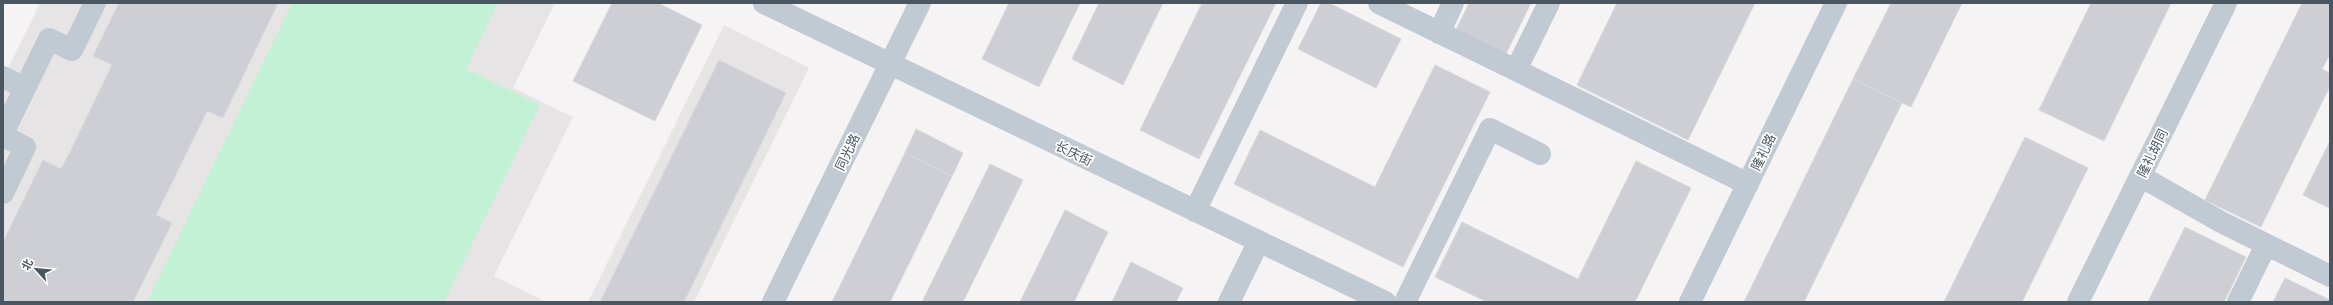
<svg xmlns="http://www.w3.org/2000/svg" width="2333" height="305" font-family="'Fira Sans Condensed','Noto Sans SC',sans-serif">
<rect width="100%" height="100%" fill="#f5f3f3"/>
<path fill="#e6e4e5" d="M40 3H555L513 88 573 117 494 276 546 302H3V79Z
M724 25 809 68 694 302H588Z"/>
<path fill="#c3f1d5" d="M292 3H498L466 69 540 105 444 302H147Z"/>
<path fill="#cdcfd5" stroke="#d7d9de" d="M119 3H278L223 118 207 111 156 215 172 223 133 302H3V242L43 160 61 169 71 150 112 65 93 56Z
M612 3H658L702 25 655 121 573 81Z
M1009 3H1080L1039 87 982 59Z
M1099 3H1163L1123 85 1072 59Z
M1202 3H1276L1199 159 1140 130Z
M1321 3H1329L1401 39 1376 88 1298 49Z
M1469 3H1531L1506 54 1456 30Z
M1617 3H1755L1688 140 1577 85Z
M1891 3H1962L1911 107 1853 79Z
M2091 3H2171L2104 141 2039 110Z
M2302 3H2330V54L2322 69 2330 73V86L2261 227 2205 200Z
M719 60 786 93 684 302H600Z
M1435 65 1490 92 1403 267 1234 184 1260 130 1375 187Z
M1853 79 1902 103 1804 302H1744Z
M916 129 963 153 952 176 905 153Z
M2025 137 2088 168 2022 302H1944Z
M2330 141V205L2329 208 2303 195Z
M905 153 952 176 890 302H832Z
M1636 161 1691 188 1635 302H1487L1435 277 1462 222 1578 279Z
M990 164 1023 180 963 302H922Z
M1065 210 1108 232 1074 302H1020Z
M2185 227 2246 257 2224 302H2148Z
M1131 262 1183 288 1176 302H1112Z
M2285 278 2330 300V302H2273Z"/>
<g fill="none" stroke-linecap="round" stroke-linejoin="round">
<path stroke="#c1cad2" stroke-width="22" d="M764 3 1385 302
M1379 3 1748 184
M1439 33 1453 3
M1516 70 1549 3
M3 77 25 88
M3 133 49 39 72 50 95 3
M3 136 25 147 3 193
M2140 176 2221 222 2330 276
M1195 211 1297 3
M773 302 920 3
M1229 302 1259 241
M1405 302 1490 129 1540 154
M1690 302 1836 3
M2078 302 2226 3
M2238 302 2266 245"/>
</g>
<g text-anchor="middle" stroke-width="3.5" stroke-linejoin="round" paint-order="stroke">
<g font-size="13" fill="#4a5661" stroke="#fff">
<text transform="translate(847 152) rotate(-64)" y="5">同光路</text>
<text transform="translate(1763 152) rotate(-64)" y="5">隆礼路</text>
<text transform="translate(1074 153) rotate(26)" y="5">长庆街</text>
<text transform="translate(2152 153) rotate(-64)" y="5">隆礼胡同</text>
</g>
</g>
<rect width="2333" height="305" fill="none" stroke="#4a5661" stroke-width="8"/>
<g transform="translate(36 269) rotate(297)" stroke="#ffffff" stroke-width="3" paint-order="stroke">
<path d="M0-3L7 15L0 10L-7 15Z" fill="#4a5661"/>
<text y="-6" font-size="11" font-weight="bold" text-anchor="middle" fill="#4a5661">北</text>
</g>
</svg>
